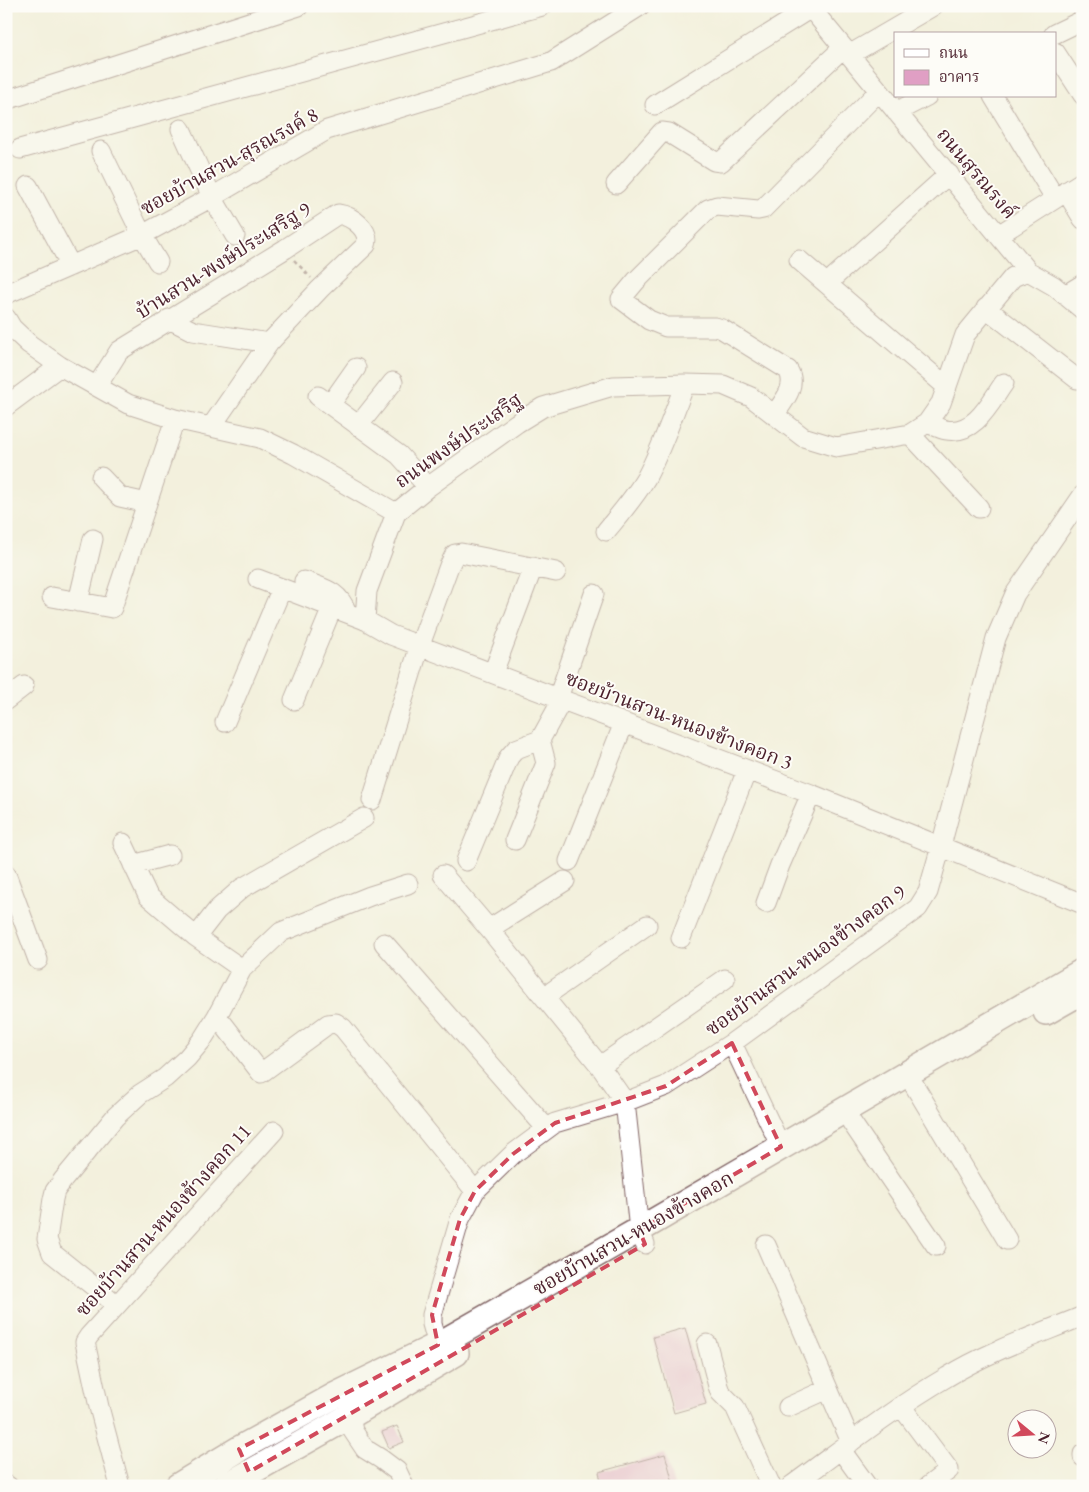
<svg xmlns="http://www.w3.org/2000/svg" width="1089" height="1492" font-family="'EB Garamond','Noto Serif Thai',serif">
<rect width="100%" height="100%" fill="#fdfcf7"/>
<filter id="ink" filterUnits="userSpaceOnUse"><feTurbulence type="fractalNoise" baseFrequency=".02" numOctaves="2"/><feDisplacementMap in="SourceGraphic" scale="10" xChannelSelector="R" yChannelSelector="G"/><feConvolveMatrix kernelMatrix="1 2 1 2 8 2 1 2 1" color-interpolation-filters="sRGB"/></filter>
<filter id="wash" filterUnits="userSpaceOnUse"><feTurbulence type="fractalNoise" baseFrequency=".0096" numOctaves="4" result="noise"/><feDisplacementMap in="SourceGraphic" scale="20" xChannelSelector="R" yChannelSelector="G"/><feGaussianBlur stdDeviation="1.12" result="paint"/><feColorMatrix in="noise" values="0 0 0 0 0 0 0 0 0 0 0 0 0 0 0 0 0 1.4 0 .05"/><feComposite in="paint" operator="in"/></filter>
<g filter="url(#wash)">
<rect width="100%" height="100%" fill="#f3f0dd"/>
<g id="blocks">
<path fill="#e09fc4" d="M685 1328 706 1404 674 1413 653 1337Z
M397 1426 404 1442 389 1448 382 1432Z
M665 1454 674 1486H602L599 1472Z"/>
</g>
</g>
<g filter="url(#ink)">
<use href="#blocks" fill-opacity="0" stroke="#856869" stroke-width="1"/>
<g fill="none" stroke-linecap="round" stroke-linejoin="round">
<defs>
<path id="minor" d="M809 6 1028 271 1054 286 1083 310
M1054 34 1083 20
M1055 52 1083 95
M849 55 933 6
M993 96 1055 198
M6 100 299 6
M655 105 811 8
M896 112 927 96
M181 129 212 197 235 236
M20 149 542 6
M101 151 142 235 158 262
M616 184 662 132 669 133 714 161 721 162 843 48
M28 186 71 266
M1066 191 1083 219
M1000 234 1083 181
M799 260 947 387
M834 277 949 174
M6 294 142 235 212 197 327 130 551 62 640 6
M1065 295 1083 284
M986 308 1077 379
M6 318 12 328 29 344 60 366 128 404 175 419 260 438 293 454 396 513
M169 319 193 331 269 343
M97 386 119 351 285 249 338 214C352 216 371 230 366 245L320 289 269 343 211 427
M318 396 399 455 428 487
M330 405 356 368
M6 406 60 366
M774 415C783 402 798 386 788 370L722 329 715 327H666L649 320 621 299 636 281 708 209 717 206 758 210 763 209 879 91
M927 423C933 425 940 429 946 430 975 435 990 403 1004 383
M358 426 393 382
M910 434 979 508
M101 477 120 497 147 503
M396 513 428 487 517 423 543 407 613 386 685 384 723 385 751 397 803 437 836 447 910 434 927 423 941 403 965 335 1013 277 1028 271
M606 531C620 514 635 497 646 478 662 448 673 415 685 384
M258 579 365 620 391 635 811 794 1083 904
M304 581C325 589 339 591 347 613
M52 597 112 608 175 419
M78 602 93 539
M365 620 367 591 396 513
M493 673 533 567
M558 698 594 594
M6 700 24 686
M294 700 332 608
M225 722 282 588
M372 800 420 645 449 566 455 554 461 553 556 572
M515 840 546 763 540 740
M123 843 148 896 196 937 242 969
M466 861 509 757 516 749 540 740 562 700
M569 861 624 723
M133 865 170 855
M6 874 38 960
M443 875 489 929 544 997 600 1066 625 1102 639 1230 645 1244
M408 884 370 896 281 932 242 969 217 1016 261 1073 328 1024 336 1023 343 1028 475 1191
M766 903 780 865 811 794
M489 929 565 881
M196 937 217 910 242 888 364 818
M681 938 747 770
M384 943 547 1129
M544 997 647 925
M732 1043 781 1147
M600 1066 725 979
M914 1085 1007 1240
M852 1123 936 1246
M766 1245 851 1442
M117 1305 52 1253 47 1239 53 1199 55 1191 63 1180 115 1117 140 1094 165 1078 187 1058 202 1040 217 1016
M707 1344 718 1386 720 1392 735 1407 771 1486
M438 1345 432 1324V1315L460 1219 475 1191 513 1154 555 1123 625 1102 666 1086 732 1043 918 908 928 892 941 846 996 638 1015 594 1083 495
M901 1406 949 1470 928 1486
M788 1407 828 1389
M350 1416 353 1431 365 1449 381 1459 397 1471 404 1486
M841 1450 867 1486
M1083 1454V1457
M6 1485 8 1486
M120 1486 99 1407 85 1342 89 1336 274 1131
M791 1486C842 1449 892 1409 947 1377 989 1351 1037 1335 1083 1316"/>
<path id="major" d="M1046 1012 1083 991
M178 1486 239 1449 336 1395 438 1345 639 1230 1083 971
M226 1486 350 1416 456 1353"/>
</defs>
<use href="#minor" stroke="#856869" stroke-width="21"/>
<use href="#major" stroke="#856869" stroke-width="28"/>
<path stroke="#856869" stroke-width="2.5" stroke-dasharray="4 4" stroke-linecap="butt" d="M294 260 311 278"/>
<use href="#minor" stroke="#fff" stroke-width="19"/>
<use href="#major" stroke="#fff" stroke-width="25"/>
</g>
</g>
<path d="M0 0H1089V1492H0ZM732 1043 781 1147 639 1230 645 1244 249 1472 239 1449 438 1345 432 1315 460 1219 475 1191 513 1154 555 1123 666 1086Z" fill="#f3f0dd" fill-opacity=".55" fill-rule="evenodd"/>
<path fill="none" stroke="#d1495b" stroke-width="4" stroke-dasharray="10 6" stroke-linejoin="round" d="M732 1043 781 1147 639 1230 645 1244 249 1472 239 1449 438 1345 432 1315 460 1219 475 1191 513 1154 555 1123 666 1086Z"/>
<g text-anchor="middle" stroke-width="4" stroke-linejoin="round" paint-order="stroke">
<g font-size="20" fill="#4a1f2b" stroke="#fdfcf7">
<text transform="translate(229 161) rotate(-29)" y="7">ซอยบ้านสวน-สุรณรงค์ 8</text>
<text transform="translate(977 173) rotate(50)" y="7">ถนนสุรณรงค์</text>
<text transform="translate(223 260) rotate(-32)" y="7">บ้านสวน-พงษ์ประเสริฐ 9</text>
<text transform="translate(458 440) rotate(-35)" y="7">ถนนพงษ์ประเสริฐ</text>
<text transform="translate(679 720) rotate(21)" y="7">ซอยบ้านสวน-หนองข้างคอก 3</text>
<text transform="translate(805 960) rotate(-36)" y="7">ซอยบ้านสวน-หนองข้างคอก 9</text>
<text transform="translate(163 1220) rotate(-48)" y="7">ซอยบ้านสวน-หนองข้างคอก 11</text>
<text transform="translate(633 1233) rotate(-30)" y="7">ซอยบ้านสวน-หนองข้างคอก</text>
</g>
</g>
<rect width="1089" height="1492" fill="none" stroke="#fdfcf7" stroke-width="25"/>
<rect x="894" y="32" width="162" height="65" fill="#fdfcf7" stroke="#b5a4a5"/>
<rect x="904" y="49" width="25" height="8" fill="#ffffff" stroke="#b5a4a5"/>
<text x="939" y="58" font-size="15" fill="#4a1f2b">ถนน</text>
<rect x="904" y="70" width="25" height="15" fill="#e09fc4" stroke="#b5a4a5"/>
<text x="939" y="82" font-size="15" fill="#4a1f2b">อาคาร</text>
<g transform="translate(1032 1434) rotate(108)"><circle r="24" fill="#fdfcf7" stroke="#b5a4a5"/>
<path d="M0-4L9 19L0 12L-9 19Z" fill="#d1495b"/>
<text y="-8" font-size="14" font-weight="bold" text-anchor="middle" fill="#4a1f2b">N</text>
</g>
</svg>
